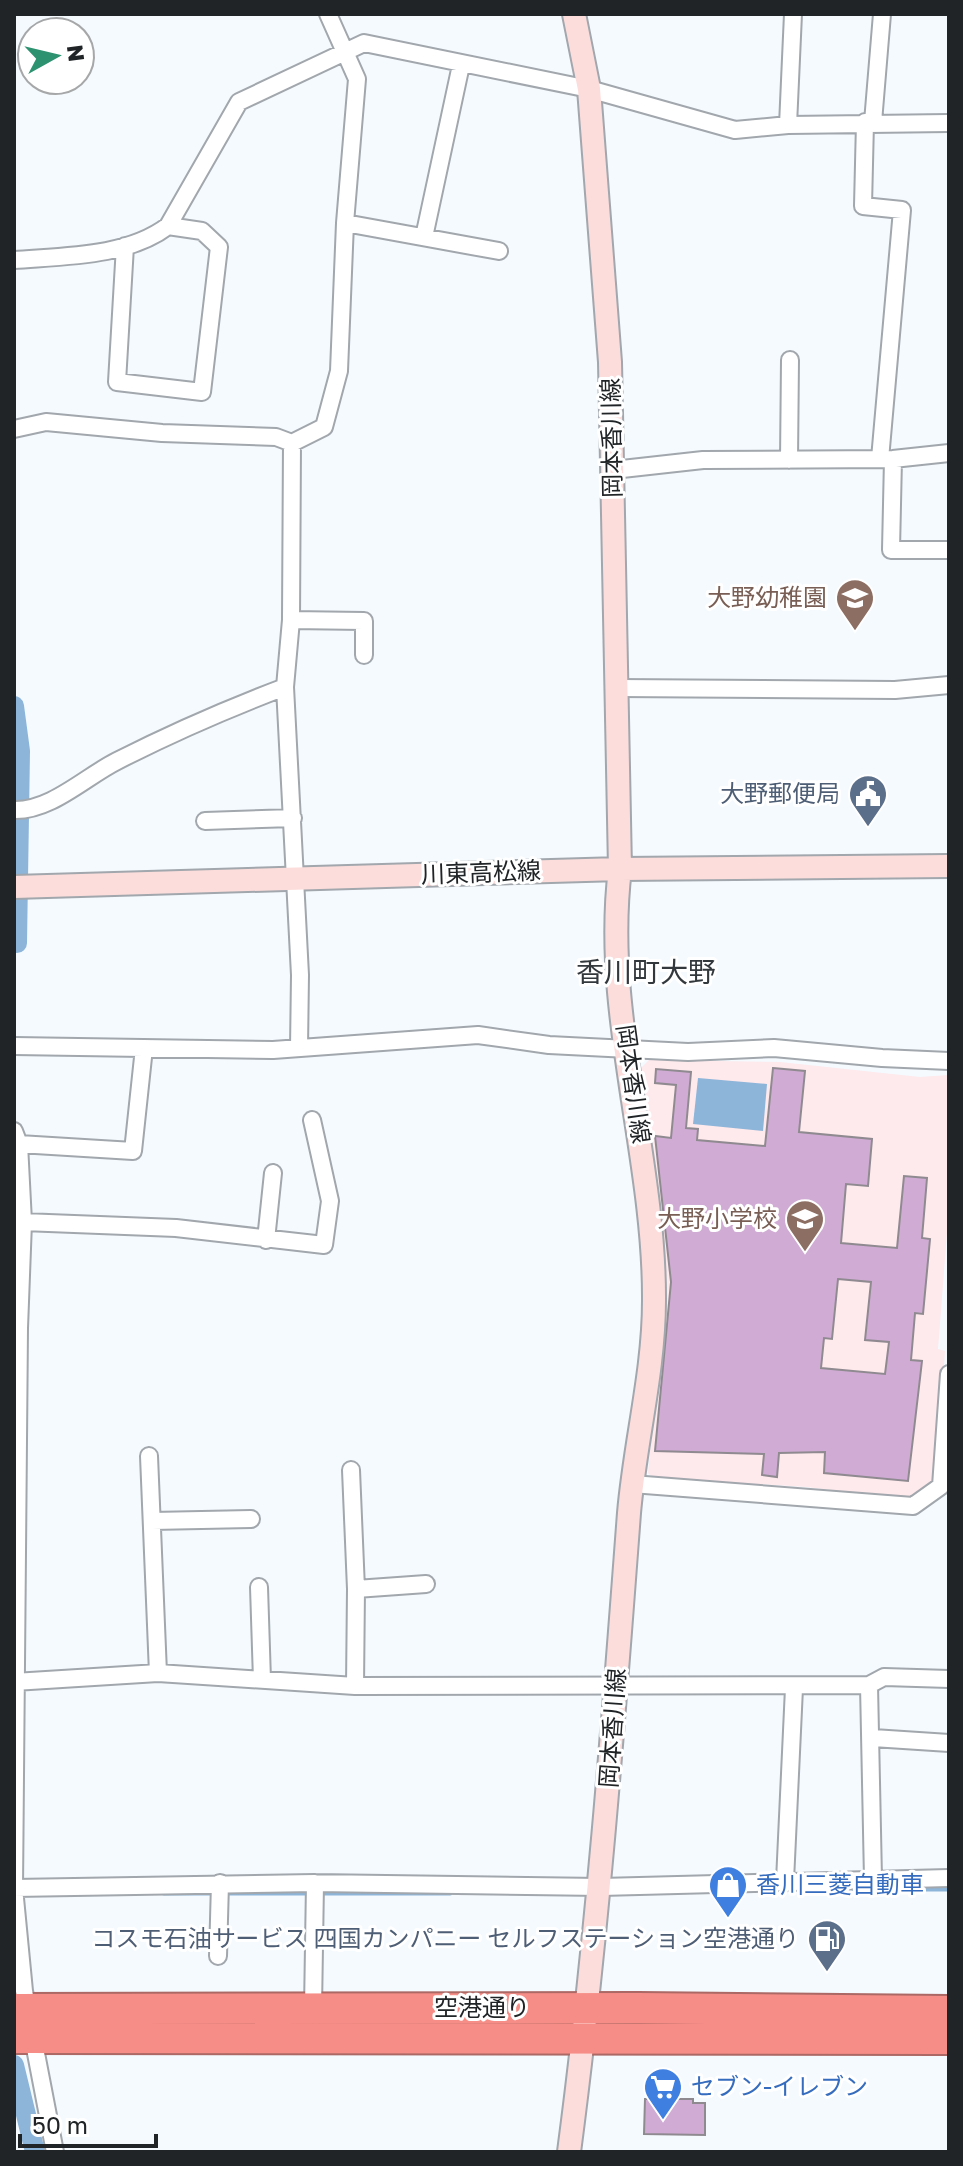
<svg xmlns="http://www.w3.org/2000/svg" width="963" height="2166" font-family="'Golos Text','Noto Sans JP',sans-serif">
<rect width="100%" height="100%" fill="#f4fafe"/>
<path fill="#fee9ec" d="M649 1060 780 1062 920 1077 949 1075V1206L938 1349 945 1351 936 1481 909 1500 807 1487 653 1478 648 1473 666 1282 663 1224 640 1069Z"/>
<path fill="#8db5d9" d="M698 1078 767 1084 763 1131 693 1124Z"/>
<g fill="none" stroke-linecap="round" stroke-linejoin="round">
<path stroke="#8db5d9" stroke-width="5" d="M841 1889H949
M164 1893H450"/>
<path stroke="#8db5d9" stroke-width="20" d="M14 706 20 751 17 943
M14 2065 35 2152"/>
</g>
<path fill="#d0acd4" stroke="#8f8a90" stroke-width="2" fill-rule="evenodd" d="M773 1068 805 1071 799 1132 872 1139 868 1186 846 1184 841 1243 897 1248 904 1176 927 1178 922 1238 930 1239 923 1314 915 1313 911 1360 922 1361 908 1481 824 1473 825 1452 779 1453 777 1477 762 1475 764 1454 655 1451 671 1282 655 1136 671 1138 676 1085 655 1083 656 1069 691 1072 686 1128 698 1129 697 1140 765 1146ZM838 1279 871 1282 865 1340 889 1342 885 1374 821 1368 824 1338 832 1339Z
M645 2099H693V2103H705V2135L644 2134Z"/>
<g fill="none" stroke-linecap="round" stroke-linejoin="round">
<defs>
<path id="street" d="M865 122 863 206 902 210 880 459
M873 122 882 14
M788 125 793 14
M345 223 499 251
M424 237 461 65
M125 246 117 382 202 392 219 247 202 231 168 226
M14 260C64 256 127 257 168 226L239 102 364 43 589 89 735 130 788 125 949 123
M14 429 46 422 162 433 276 437 292 443
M893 459 891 550H949
M789 460 790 360
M613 470 703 460 893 459 949 453
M291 620 364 621V655
M617 688 895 690 949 685
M14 810C51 811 85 777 117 761 172 733 227 709 285 687
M205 821 293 818
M14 1046 273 1050 478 1035 549 1045 688 1052 774 1048 882 1058 949 1061
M299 1048 300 975 285 687 291 620 292 443 324 427 339 371 345 223 357 79 328 14
M14 1131 19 1144 23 1222 19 1328 14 1888 24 1991 55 2152
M19 1144 133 1151 144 1048
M23 1222 176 1228 324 1245 330 1201 312 1120
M266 1240 273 1173
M149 1456 158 1673
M351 1470 356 1589 355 1686
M632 1484 913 1506 941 1486 949 1374
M152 1521 251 1519
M259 1587 262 1680
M356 1589 426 1584
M14 1682 158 1673 355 1686 869 1685
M873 1738 949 1743
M873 1879 869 1685 884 1677 949 1679
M785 1881 794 1688
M14 1888 315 1883 601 1887 949 1878
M218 1956 220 1883
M313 2009 315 1883"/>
<path id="secondary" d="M14 887 620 869 949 866
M569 2152C597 1940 613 1727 629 1513 635 1442 654 1372 654 1301 655 1157 602 1013 620 869L610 362 589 89 574 14"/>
<path id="highway" d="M14 2009 638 2008 949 2011
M14 2038 949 2039"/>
</defs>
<use href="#street" stroke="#a1a7ad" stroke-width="20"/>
<use href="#secondary" stroke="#a1a7ad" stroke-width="26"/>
<use href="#highway" stroke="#ab6864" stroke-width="34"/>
<use href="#street" stroke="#fff" stroke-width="16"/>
<use href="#secondary" stroke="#fcdddb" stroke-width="22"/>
<use href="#highway" stroke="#f68d86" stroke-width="30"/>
</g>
<defs>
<symbol id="school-pin" viewBox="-11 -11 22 30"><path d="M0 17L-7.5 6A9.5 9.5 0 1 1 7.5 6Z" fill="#8d6e63" stroke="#fff"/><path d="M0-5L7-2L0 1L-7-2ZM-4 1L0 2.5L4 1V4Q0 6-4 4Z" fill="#fff"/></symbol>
<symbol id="civic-pin" viewBox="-11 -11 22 30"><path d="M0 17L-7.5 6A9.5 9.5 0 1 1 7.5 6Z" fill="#5c6f8a" stroke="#fff"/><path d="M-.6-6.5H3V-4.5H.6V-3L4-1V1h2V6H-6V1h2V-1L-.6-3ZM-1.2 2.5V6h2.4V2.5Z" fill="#fff"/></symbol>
<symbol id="shop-pin" viewBox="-11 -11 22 30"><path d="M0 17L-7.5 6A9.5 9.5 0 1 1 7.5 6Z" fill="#3f7fe0" stroke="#fff"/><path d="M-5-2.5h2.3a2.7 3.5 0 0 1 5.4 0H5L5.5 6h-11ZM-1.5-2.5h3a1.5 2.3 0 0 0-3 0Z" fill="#fff"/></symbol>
<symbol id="fuel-pin" viewBox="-11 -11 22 30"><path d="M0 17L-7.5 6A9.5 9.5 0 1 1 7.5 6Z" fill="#5c6f8a" stroke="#fff"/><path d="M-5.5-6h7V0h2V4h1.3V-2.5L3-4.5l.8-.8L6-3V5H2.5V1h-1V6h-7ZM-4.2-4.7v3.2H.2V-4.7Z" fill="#fff"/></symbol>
<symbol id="supermarket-pin" viewBox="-11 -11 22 30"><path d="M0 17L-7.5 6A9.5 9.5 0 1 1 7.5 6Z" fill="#3f7fe0" stroke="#fff"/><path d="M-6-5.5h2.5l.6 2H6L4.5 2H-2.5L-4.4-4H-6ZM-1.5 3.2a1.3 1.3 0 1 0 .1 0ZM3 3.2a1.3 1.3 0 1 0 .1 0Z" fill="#fff"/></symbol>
</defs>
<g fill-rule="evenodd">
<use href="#school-pin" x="833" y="576" width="44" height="60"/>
<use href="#civic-pin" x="846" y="772" width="44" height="60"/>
<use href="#school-pin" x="783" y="1197" width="44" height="60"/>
<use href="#shop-pin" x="706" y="1863" width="44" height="60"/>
<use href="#fuel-pin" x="805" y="1917" width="44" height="60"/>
<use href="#supermarket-pin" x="641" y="2065" width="44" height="60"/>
</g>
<g text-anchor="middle" stroke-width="6" stroke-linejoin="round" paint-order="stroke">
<g font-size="24" fill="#212426" stroke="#fff">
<text transform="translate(612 438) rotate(-91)" y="8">岡本香川線</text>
<text transform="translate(481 873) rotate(-2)" y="8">川東高松線</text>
<text transform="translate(633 1084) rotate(82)" y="8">岡本香川線</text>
<text transform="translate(613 1728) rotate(-86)" y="8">岡本香川線</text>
<text x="482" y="2016">空港通り</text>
</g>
<g font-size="24" fill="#785e54" stroke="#fff" text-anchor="end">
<text x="827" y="606">大野幼稚園</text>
<text x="777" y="1227">大野小学校</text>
</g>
<g font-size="24" fill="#4e5e75" stroke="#fff" text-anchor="end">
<text x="840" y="802">大野郵便局</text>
<text x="799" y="1947">コスモ石油サービス 四国カンパニー セルフステーション空港通り</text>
</g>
<g font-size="24" fill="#366cbe" stroke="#fff" text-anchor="start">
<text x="756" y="1893">香川三菱自動車</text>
<text x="691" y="2095">セブン-イレブン</text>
</g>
<g font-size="28" fill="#33383d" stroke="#fff">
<text x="646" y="982">香川町大野</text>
</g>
</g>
<rect width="963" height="2166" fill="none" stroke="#212426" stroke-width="32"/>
<g transform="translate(56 56) rotate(82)"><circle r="38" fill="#ffffff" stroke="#a6a7a8" stroke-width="2"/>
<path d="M0-6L14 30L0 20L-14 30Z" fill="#2c926f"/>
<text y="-12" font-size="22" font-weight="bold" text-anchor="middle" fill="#212426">N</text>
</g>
<path d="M20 2134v12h136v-12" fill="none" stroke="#212426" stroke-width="4"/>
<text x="32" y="2134" font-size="24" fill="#212426" stroke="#ffffff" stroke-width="6" paint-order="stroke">50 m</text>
</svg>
